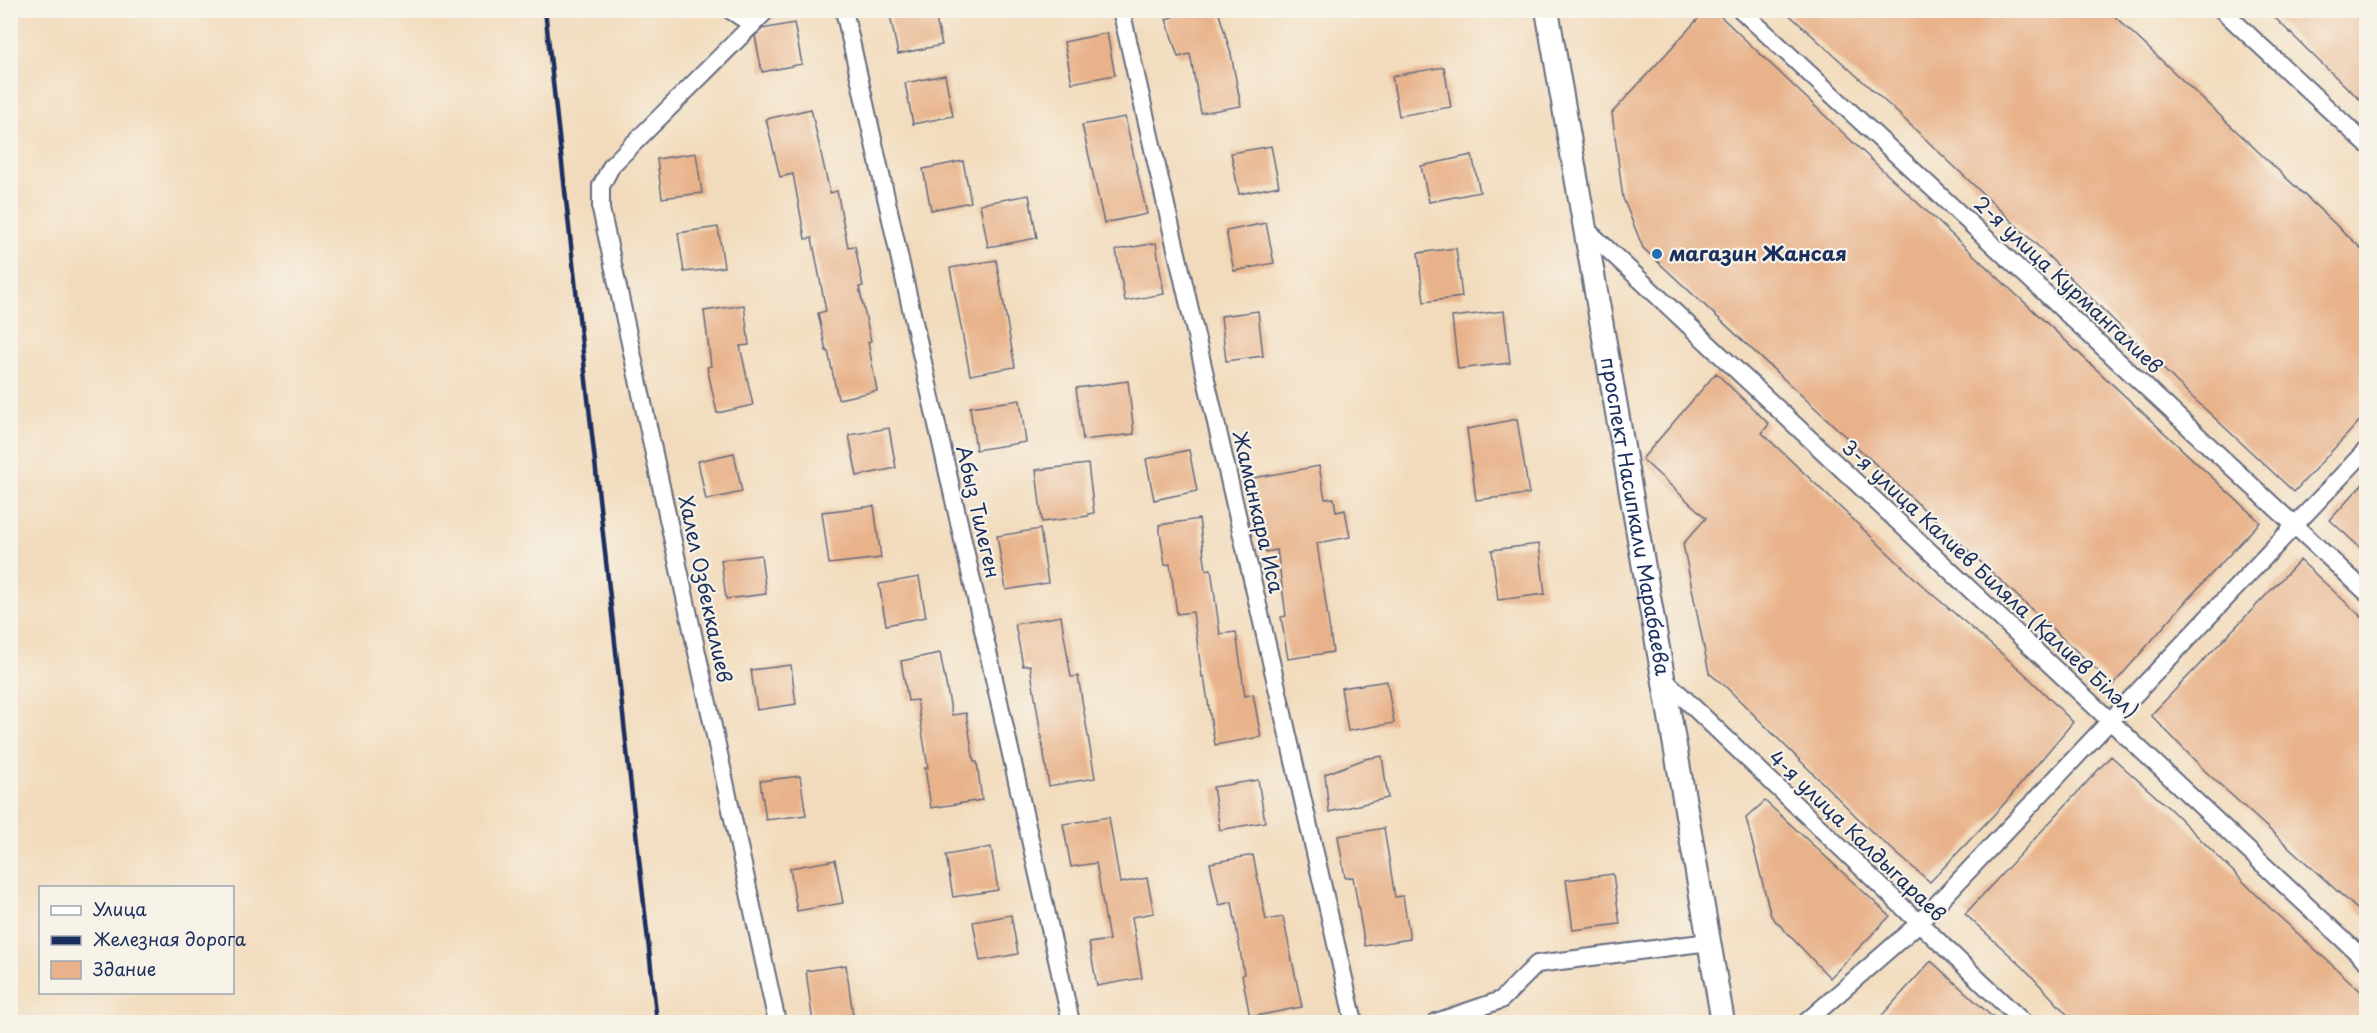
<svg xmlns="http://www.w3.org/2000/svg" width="2377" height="1033" font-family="'Playpen Sans',sans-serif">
<rect width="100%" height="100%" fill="#f7f3e8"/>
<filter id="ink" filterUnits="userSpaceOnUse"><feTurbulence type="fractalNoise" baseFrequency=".0167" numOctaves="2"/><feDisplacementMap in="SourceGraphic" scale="12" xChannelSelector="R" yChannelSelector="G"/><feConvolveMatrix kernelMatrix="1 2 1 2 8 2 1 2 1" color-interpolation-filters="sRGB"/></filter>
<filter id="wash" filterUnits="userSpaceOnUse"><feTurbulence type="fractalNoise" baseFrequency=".008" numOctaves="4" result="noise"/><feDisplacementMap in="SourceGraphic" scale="24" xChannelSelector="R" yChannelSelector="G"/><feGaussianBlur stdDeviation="1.35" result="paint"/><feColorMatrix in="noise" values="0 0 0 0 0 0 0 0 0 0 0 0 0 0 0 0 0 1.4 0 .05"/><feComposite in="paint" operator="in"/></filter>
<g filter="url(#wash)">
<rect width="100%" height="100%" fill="#f2dbbc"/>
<g id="blocks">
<path fill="#e8b28a" d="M912 10H934L942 45 898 54 890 15Z
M1193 10H1218L1231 54 1241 106 1201 113 1190 54 1178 57 1166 19Z
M1706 10H1714L1860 149 2260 522 2186 601 2113 685 1643 248 1623 198 1612 113Z
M1784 10H2108L2367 254V413L2294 492 2191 396 2042 250 1900 115Z
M2267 10H2367V106L2324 66Z
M794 23 802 64 762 72 755 36 762 29Z
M1107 33 1115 75 1072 83 1064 42Z
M1444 67 1451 107 1399 116 1392 76Z
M945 75 953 116 913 124 905 83Z
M811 109 830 193 837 191 848 247 855 246 863 286 859 287 871 341 868 342 877 391 838 399 828 351H826L818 313 826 311 812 238 805 239 793 174 780 177 766 119Z
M1125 117 1147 214 1104 223 1082 125Z
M1271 146 1279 186 1239 194 1231 153Z
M696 153 702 193 662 198 657 159Z
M1472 155 1480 192 1429 202 1421 166Z
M963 161 971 202 931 210 923 169Z
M1029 195 1037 238 988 247 980 204Z
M1266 223 1274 263 1234 271 1226 231Z
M718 227 724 267 684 272 678 233Z
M1156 243 1164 294 1125 301 1116 250Z
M1456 248 1462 297 1424 302 1418 253Z
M996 260 1015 367 970 375 950 268Z
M744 305 749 345 740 346 753 405 717 413 707 367 711 366 704 311Z
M1258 311 1263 356 1226 361 1221 316Z
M1504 311 1510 363 1458 369 1452 317Z
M1716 373 1769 424 1762 433 1925 588 2024 673 2073 722 2004 804 1930 882 1873 833 1725 686 1709 673 1683 544 1706 518 1642 459Z
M1128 381 1134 434 1083 440 1076 388Z
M1020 400 1026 442 976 450 970 407Z
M1517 419 1529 494 1476 500 1467 429Z
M889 428 896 468 857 476 849 435Z
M1189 450 1197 491 1154 500 1146 459Z
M734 453 742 492 706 500 698 461Z
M1088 464 1094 513 1088 514V516L1042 522 1036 470Z
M1319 466 1325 499 1334 498 1336 512 1345 510 1350 537 1317 543 1333 652 1288 659 1281 617 1286 616 1277 550 1266 552 1253 478Z
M2367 479V554L2330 520Z
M874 506 881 558 829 564 822 512Z
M1199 519 1206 570 1211 569 1220 634 1236 632 1245 696 1253 694 1261 737 1215 745 1204 677H1202L1193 612 1177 614 1170 564 1165 565 1159 525Z
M1040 529 1048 583 1006 590 997 536Z
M1539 544 1545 594 1498 600 1492 550Z
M761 555 766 594 726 599 721 560Z
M2300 560 2367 622V918L2205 771 2151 715Z
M919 577 926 617 886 625 879 584Z
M1061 616 1071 677 1078 676 1095 778 1049 786 1030 665 1023 666 1015 624Z
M940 653 952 715 966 713 974 762H977L982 800 931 808 925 768H928L917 700 908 701 901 661Z
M791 665 796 704 757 710 751 670Z
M1387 681 1394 723 1348 731 1341 688Z
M1382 756 1388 798 1329 812 1325 774 1365 759Z
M2111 756 2171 810 2270 908 2367 997V1023H2075L2024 968 1965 914Z
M800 776 806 815 766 820 760 781Z
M1258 780 1265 822 1220 830 1213 787Z
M1765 801 1890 916 1830 978 1771 916 1746 818Z
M1109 817 1120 883 1147 878 1154 913 1132 917 1142 978 1097 986 1089 943 1109 940 1096 863 1071 867 1063 824Z
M1384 828 1395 897 1403 896 1410 939 1365 946 1353 877 1345 878 1338 836Z
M991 847 998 890 953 897 946 855Z
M1253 855 1266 920 1283 917 1302 1007 1250 1017 1242 975 1244 974 1232 902 1219 905 1210 863Z
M835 860 843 903 797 911 790 868Z
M1613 874 1620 924 1573 930 1566 880Z
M1011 915 1018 954 980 961 973 922Z
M1931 961 1999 1023H1875Z
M846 965 854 1023H813L806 971Z"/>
</g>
</g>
<g filter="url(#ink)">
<use href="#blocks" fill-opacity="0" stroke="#666b7f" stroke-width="1.5"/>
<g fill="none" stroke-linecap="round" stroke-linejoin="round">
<defs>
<path id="minor" d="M730 10 753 25
M767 10 612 165 601 186V209L777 1022
M844 10 1071 1022
M1121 10 1354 1022
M1741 10 2366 592
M2222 10 2366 144
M1585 228 2366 961
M1664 679 2023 1022
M1436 1022 1501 1000 1537 964 1709 942
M1806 1022 1918 924 2366 450"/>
<g id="secondary">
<path id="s1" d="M1547 10 1723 1022"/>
</g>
</defs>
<use href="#minor" stroke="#666b7f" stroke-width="20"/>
<use href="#secondary" stroke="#666b7f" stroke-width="26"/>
<use href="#minor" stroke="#fff" stroke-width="16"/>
<use href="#secondary" stroke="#fff" stroke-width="22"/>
<path stroke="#1b2f5e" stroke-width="4.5" d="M545 10 657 1022"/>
</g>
</g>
<circle fill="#1f6fb2" stroke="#f7f3e8" stroke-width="2" cx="1657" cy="254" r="6"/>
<g text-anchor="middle" stroke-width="4.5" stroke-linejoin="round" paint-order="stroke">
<g font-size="20" font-weight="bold" fill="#1b2f5e" stroke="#f7f3e8" text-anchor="start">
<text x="1669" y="261">магазин Жансая</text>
</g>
<g font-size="20" fill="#1b2f5e" stroke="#f7f3e8">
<text transform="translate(2068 285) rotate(43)" y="7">2-я улица Курмангалиев</text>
<text transform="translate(978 512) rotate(77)" y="7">Абыз Тилеген</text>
<text transform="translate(1258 512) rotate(77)" y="7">Жаманкара Иса</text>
<text dy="7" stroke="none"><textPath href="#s1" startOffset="514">проспект Насипкали Марабаева</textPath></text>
<text transform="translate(1990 579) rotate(43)" y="7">3-я улица Калиев Биляла (Қалиев Біләл)</text>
<text transform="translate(705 589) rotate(78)" y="7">Халел Озбеккалиев</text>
<text transform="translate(1857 836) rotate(44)" y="7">4-я улица Калдыгараев</text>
</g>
</g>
<rect width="2377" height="1033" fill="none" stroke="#f7f3e8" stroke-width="36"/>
<rect x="39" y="886" width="195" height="108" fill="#f7f3e8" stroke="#9fa5b1" stroke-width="1.5"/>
<rect x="51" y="906" width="30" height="9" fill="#ffffff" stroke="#9fa5b1" stroke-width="1.5"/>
<text x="93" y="916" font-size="18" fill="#1b2f5e">Улица</text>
<rect x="51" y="936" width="30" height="9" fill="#1b2f5e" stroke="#9fa5b1" stroke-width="1.5"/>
<text x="93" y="946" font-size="18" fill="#1b2f5e">Железная дорога</text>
<rect x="51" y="961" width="30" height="18" fill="#e8b28a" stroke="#9fa5b1" stroke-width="1.5"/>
<text x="93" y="976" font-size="18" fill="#1b2f5e">Здание</text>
</svg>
